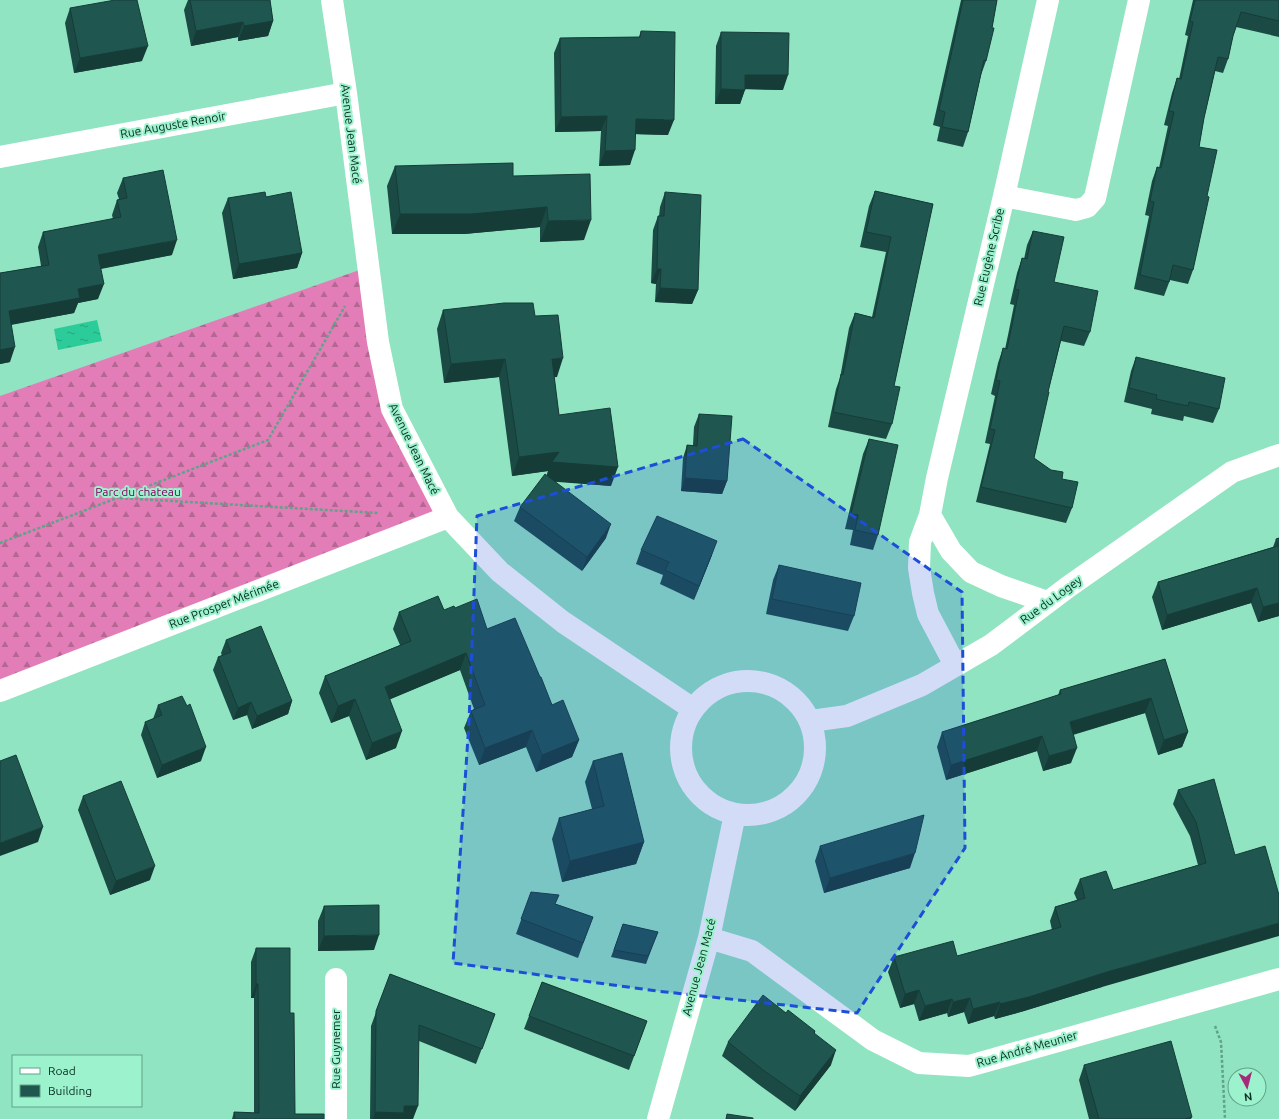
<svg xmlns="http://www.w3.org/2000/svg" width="1279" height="1119" font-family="Ubuntu,sans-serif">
<defs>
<pattern id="forest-firs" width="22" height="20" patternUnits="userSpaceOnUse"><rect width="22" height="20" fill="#e27db7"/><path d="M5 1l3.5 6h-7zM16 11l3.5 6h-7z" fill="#b56794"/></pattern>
<pattern id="water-ripples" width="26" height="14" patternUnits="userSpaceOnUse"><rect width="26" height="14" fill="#2bcc99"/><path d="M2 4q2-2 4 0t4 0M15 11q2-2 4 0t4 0" fill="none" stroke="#23a67c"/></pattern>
</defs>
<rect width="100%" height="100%" fill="#90e4c1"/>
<path fill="url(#forest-firs)" d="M368 267 392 409 448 517 0 691V396Z"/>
<path fill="url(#water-ripples)" d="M97 320 102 341 58 350 54 329Z"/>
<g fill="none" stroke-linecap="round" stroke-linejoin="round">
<path stroke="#60a388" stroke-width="2.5" stroke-dasharray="3 2" stroke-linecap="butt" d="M120 498 378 513
M0 543 268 440 345 306
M1215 1026 1221 1042 1225 1119"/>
<path stroke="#fff" stroke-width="22" d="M332 0 346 93 378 342 392 409 448 517 500 572 563 622 693 709
M0 157 346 93
M1004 196 1076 210 1087 207 1095 198 1139 0
M930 515 920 542 919 568 923 593 928 614 955 665
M1047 602 1001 586 971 572 951 551 930 515 937 478 1004 196 1048 0
M681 748a67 67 0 1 1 134 0a67 67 0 1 1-134 0Z
M0 691 448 517
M811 721 847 716 922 685 991 645 1068 587 1232 472 1279 455
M709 938 752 951 873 1040 919 1063 969 1066 1279 979
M336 1119V979
M658 1119 709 938 735 814"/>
</g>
<path fill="#1b4a45" d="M188 0H270L273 21 268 36 238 41V37L191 46 184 10Z
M961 0H997L992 28 986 61 981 75 968 132 963 147 937 141 940 127 933 125Z
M1193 0H1279V37L1236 27 1233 36 1228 59 1223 73 1215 71 1204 118 1199 147 1207 196 1193 270 1188 284 1170 280 1164 296 1134 289 1149 216 1145 215 1152 181 1157 167 1159 168 1168 126 1164 125 1172 93 1177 78 1179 79 1188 36 1185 35Z
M70 8 142 61 74 73 65 23Z
M641 31 668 135 636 134 630 165 599 166 601 131 555 132 554 53 560 38 639 37Z
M721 32 783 90 745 89 740 104H715L716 46Z
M395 166 513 176 584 240 540 242V227L464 234H392L387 186Z
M123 178 172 255 101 269 98 299 78 303 74 313 11 325 10 362 0 364V273L41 266 38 247 43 232 113 219 112 215 117 200 119 199 117 193Z
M875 191 933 204 894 386 892 424 886 439 828 427 836 389 840 378 849 328 855 313 872 317 886 252 860 247 869 206Z
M665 192 698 290 692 304 655 302 656 284 651 283 653 230 658 216H659L660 207Z
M266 197 302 253 297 268 233 279 222 213 228 198Z
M1033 231 1054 282 1090 332 1084 346 1061 341 1048 392 1034 458 1062 479 1072 508 1066 523 976 502 990 444 985 443 995 396 991 394 998 363 1003 348 1005 349 1008 335 1014 305 1010 304 1017 273 1022 258 1024 259 1027 245Z
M443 310 535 316 557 377H554L559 415 611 486 555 481 606 538 582 571 514 521 520 507 547 476 548 471 512 476 499 377 444 383 437 329Z
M1136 357 1219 409 1213 423 1184 416 1183 421 1151 414 1152 409 1124 402 1131 371Z
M699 414 727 481 722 494 681 491 683 458 687 445H693L694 427Z
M869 439 878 535 873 550 850 545 853 530 845 529 863 454Z
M1279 538V616L1258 622 1251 603 1162 630 1152 597 1158 582 1273 547 1276 539Z
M641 550 712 555 694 600 660 584 663 575 636 564Z
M779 565 854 616 848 631 766 614 773 580Z
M455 608 487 629 540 677 552 705 579 740 572 757 536 772 526 747 479 765 464 728 471 711 474 709 460 670 390 699 396 748 366 760 349 716 331 723 319 693 325 676 400 645 393 629 399 612 444 610Z
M226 640 292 701 288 714 252 729 247 715 233 720 213 670 218 657 222 656 221 653Z
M1165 659 1188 732 1182 747 1158 755 1145 713 1073 735 1071 763 1043 771 1037 751 946 780 937 747 942 732 1058 695 1060 690Z
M158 705 187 706 201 761 157 778 141 735 145 722 153 719Z
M593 761 644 842 636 864 562 882 552 839 559 818 592 809 585 782Z
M1178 790 1235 855 1102 987 1024 1011 995 1019 994 1016 968 1024 964 1012 948 1017 947 1013 919 1021 914 1004 900 1008 888 972 894 957 957 956 1052 930 1050 921 1055 907 1077 900 1074 893 1080 879 1113 890 1198 865 1190 836 1173 804Z
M83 796 150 880 110 895 78 810Z
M820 846 910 868 824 893 815 861Z
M531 892 556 904 593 917 578 958 516 934Z
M324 906 374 950 318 951V921Z
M623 924 658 932 646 964 611 957Z
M256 948 290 1013 295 1114 324 1119H232L234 1112 254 1113V998H251V962Z
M390 974 495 1014 476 1064 419 1041 413 1119H370L371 1026Z
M542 982 647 1021 629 1070 524 1029Z
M786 1013 815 1031V1034L831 1065 795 1111 758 1084 722 1056 728 1042Z
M1084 1065 1192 1117 1191 1119H1089L1079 1080Z"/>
<path fill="#163c38" d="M273 21 268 36 238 41 244 26Z
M243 22 238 37 191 46 196 31Z
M148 46 142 61 74 73 80 58Z
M745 75H788L783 90 740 89Z
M721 89 745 90 740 104H715Z
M607 116 601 131 555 132 561 117Z
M636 119 674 120 668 135 630 134Z
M635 150 630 165 599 166 605 151Z
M547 207 540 227 464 234H392L400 214Z
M591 220 584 240 540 242 548 221Z
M177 240 172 255 93 270 98 255Z
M302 253 297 268 233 279 239 264Z
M657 269H661L656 284 651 283Z
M104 284 98 299 78 303 74 313 3 326 9 311 78 289Z
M660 288 698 290 692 304 655 302Z
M15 347 10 362 0 364V350Z
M563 358 557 377 545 378 552 359Z
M505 359 499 377 444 383 451 364Z
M559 452 618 467 611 486 545 481 548 471 512 476 519 457Z
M685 478 727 481 722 494 681 491Z
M611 524 606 538 582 571 587 557Z
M717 541 712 555 694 600 699 586Z
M1257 588 1251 603 1162 630 1167 615Z
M1279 603V616L1258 622 1263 607Z
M466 653 460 670 379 704 385 687Z
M1151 698 1145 713 1064 737 1070 722Z
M355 699 349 716 331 723 338 706Z
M292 701 288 714 252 729 257 716Z
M251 702 247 715 233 720 238 708Z
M532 730 526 747 479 765 485 748Z
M402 731 396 748 366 760 372 743Z
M1188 732 1182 747 1158 755 1164 740Z
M1042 736 1037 751 946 780 951 765Z
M579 740 572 757 536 772 542 755Z
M206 747 201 761 157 778 162 765Z
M1077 748 1071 763 1043 771 1049 756Z
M43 827 38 842 0 856V843Z
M644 842 636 864 562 882 570 861Z
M915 853 910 868 824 893 830 878Z
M155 866 150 880 110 895 116 881Z
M1279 923V936L1102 987 1024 1011 995 1019 1000 1004 1107 972Z
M379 935 374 950 318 951 324 936Z
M256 984H258L254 998H251Z
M919 990 914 1004 900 1008 905 994Z
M970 998 964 1012 948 1017 953 1002Z
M952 999 947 1013 919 1021 925 1006Z
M1000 1002 994 1016 968 1024 973 1009Z
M836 1050 831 1065 795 1111 800 1096Z
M404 1106H418L413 1119H373L375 1112Z"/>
<path fill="#1f5650" stroke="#163c38" d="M115 0H137L148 46 80 58 70 8Z
M190 0H270L273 21 244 26 243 22 196 31Z
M963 0H997L992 28H994L986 61 984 60 968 132 942 127 945 112 939 110Z
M1195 0H1279V21L1241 12 1233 36 1228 59 1218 57 1204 118 1199 147 1217 150 1207 196 1209 197 1193 270 1173 265 1169 282 1140 275 1154 202 1150 201 1157 167 1161 168 1174 112 1169 111 1177 78 1181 79 1193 22 1190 21Z
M641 31 675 32 674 120 636 119 635 150 605 151 607 116 561 117 560 38 640 37Z
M721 32 789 33 788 75H745V90L721 89Z
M513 163V176L590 174 591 220 548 221 547 207 472 214H400L395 166Z
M163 170 177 240 98 255 104 284 78 289 80 298 9 311 15 347 0 350V273L49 265 43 232 121 217 117 200 127 198 123 178Z
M875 191 933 204 894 386 900 387 892 424 833 412 841 374 843 375 855 313 874 318 891 237 866 232Z
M265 192 266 197 291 192 302 253 239 264 228 198Z
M665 192 701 195 698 290 660 288 661 269H657L658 216H664Z
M1033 231 1064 237 1054 282 1098 291 1090 332 1064 326 1048 392H1049L1034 458 1051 470 1063 472 1062 479 1078 482 1072 508 981 487 995 430 990 429 1000 381 996 380 1003 348 1007 349 1013 320 1019 290 1015 289 1022 258 1027 259Z
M504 303H533L535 316 558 315 563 358 552 359 559 415 610 408 618 467 552 462 559 452 519 457 505 359 451 364 443 310Z
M1136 357 1225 378 1219 409 1189 402 1188 406 1156 399 1157 395 1129 388Z
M699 414 732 416 727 481 685 478 687 445 697 446Z
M869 439 898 445 878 535 855 530 858 515 851 514Z
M545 474 611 524 587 557 520 507Z
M657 516 717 541 699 586 665 570 669 562 641 550Z
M1279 538V603L1263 607 1257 588 1167 615 1158 582 1278 546 1276 539Z
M779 565 861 583 854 616 772 599Z
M438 596 444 610 454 606 455 608 477 599 487 629 515 618 540 677H541L552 705 563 700 579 740 542 755 532 730 485 748 471 711 485 705 466 653 385 687 402 731 372 743 355 699 338 706 325 676 411 641 399 612Z
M261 626 292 701 257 716 251 702 238 708 218 657 231 652 226 640Z
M1165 659 1188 732 1164 740 1151 698 1070 722 1077 748 1049 756 1042 736 951 765 942 732 1061 694 1060 690Z
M182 696 187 706 190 704 206 747 162 765 145 722 162 715 158 705Z
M622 753 644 842 570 861 559 818 604 806 593 761Z
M16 755 43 827 0 843V761Z
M1214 779 1235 855 1265 846 1279 895V923L1107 972 1029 997 1000 1004V1002L973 1009 970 998 953 1002 952 999 925 1006 919 990 905 994 894 957 953 941 957 956 1061 927 1055 907 1085 898 1080 879 1106 871 1113 890 1206 863 1196 822 1178 790Z
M121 781 155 866 116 881 83 796Z
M924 815 915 853 830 878 820 846Z
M531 892 559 895 555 904 593 917 583 943 521 919Z
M379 905V935L324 936V906Z
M623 924 658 932 648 956 614 950Z
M256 948H290V1013H294L295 1114H324V1119H235L234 1112 259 1113 258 984H256Z
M390 974 495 1014 482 1049 419 1025 418 1106H404V1113L375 1112 376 1011Z
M542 982 647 1021 634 1056 529 1016Z
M763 995 786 1013 788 1010 815 1031 814 1033 836 1050 800 1096 763 1070 728 1042Z
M1171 1041 1192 1117 1185 1119H1099L1084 1065Z
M727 1114 753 1118V1119H726Z"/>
<path fill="#1d4ed8" fill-opacity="0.2" stroke="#1d4ed8" stroke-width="3" stroke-dasharray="8 5" stroke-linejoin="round" d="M743 439 962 592 965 848 857 1013 657 991 453 963 469 722 477 516Z"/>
<g text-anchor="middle" stroke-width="4" stroke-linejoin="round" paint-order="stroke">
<g font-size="12" fill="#072d20" stroke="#9df2ce">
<text transform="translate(173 125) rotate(-10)" y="4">Rue Auguste Renoir</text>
<text transform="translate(351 134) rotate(83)" y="4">Avenue Jean Macé</text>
<text transform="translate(989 257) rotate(-77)" y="4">Rue Eugène Scribe</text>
<text transform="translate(414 449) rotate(64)" y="4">Avenue Jean Macé</text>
<text transform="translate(1051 600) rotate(-36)" y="4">Rue du Logey</text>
<text transform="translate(224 604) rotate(-21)" y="4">Rue Prosper Mérimée</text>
<text transform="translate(699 967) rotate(-75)" y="4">Avenue Jean Macé</text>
<text transform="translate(336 1049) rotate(-90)" y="4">Rue Guynemer</text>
<text transform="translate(1027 1049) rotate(-16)" y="4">Rue André Meunier</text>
</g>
<g font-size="12" fill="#880061" stroke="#9df2ce">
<text x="138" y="496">Parc du chateau</text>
</g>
</g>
<rect x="12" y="1055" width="130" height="52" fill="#9df2ce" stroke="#61a388"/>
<rect x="20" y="1068" width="20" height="6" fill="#ffffff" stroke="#61a388"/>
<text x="48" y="1075" font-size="12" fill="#072d20">Road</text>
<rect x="20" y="1085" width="20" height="12" fill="#1f5650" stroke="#61a388"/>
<text x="48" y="1095" font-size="12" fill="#072d20">Building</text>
<g transform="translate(1247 1087) rotate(173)"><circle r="19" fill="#9df2ce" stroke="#61a388"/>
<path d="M0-3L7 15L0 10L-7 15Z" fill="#a6297a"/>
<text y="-6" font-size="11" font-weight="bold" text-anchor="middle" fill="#072d20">N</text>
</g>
</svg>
